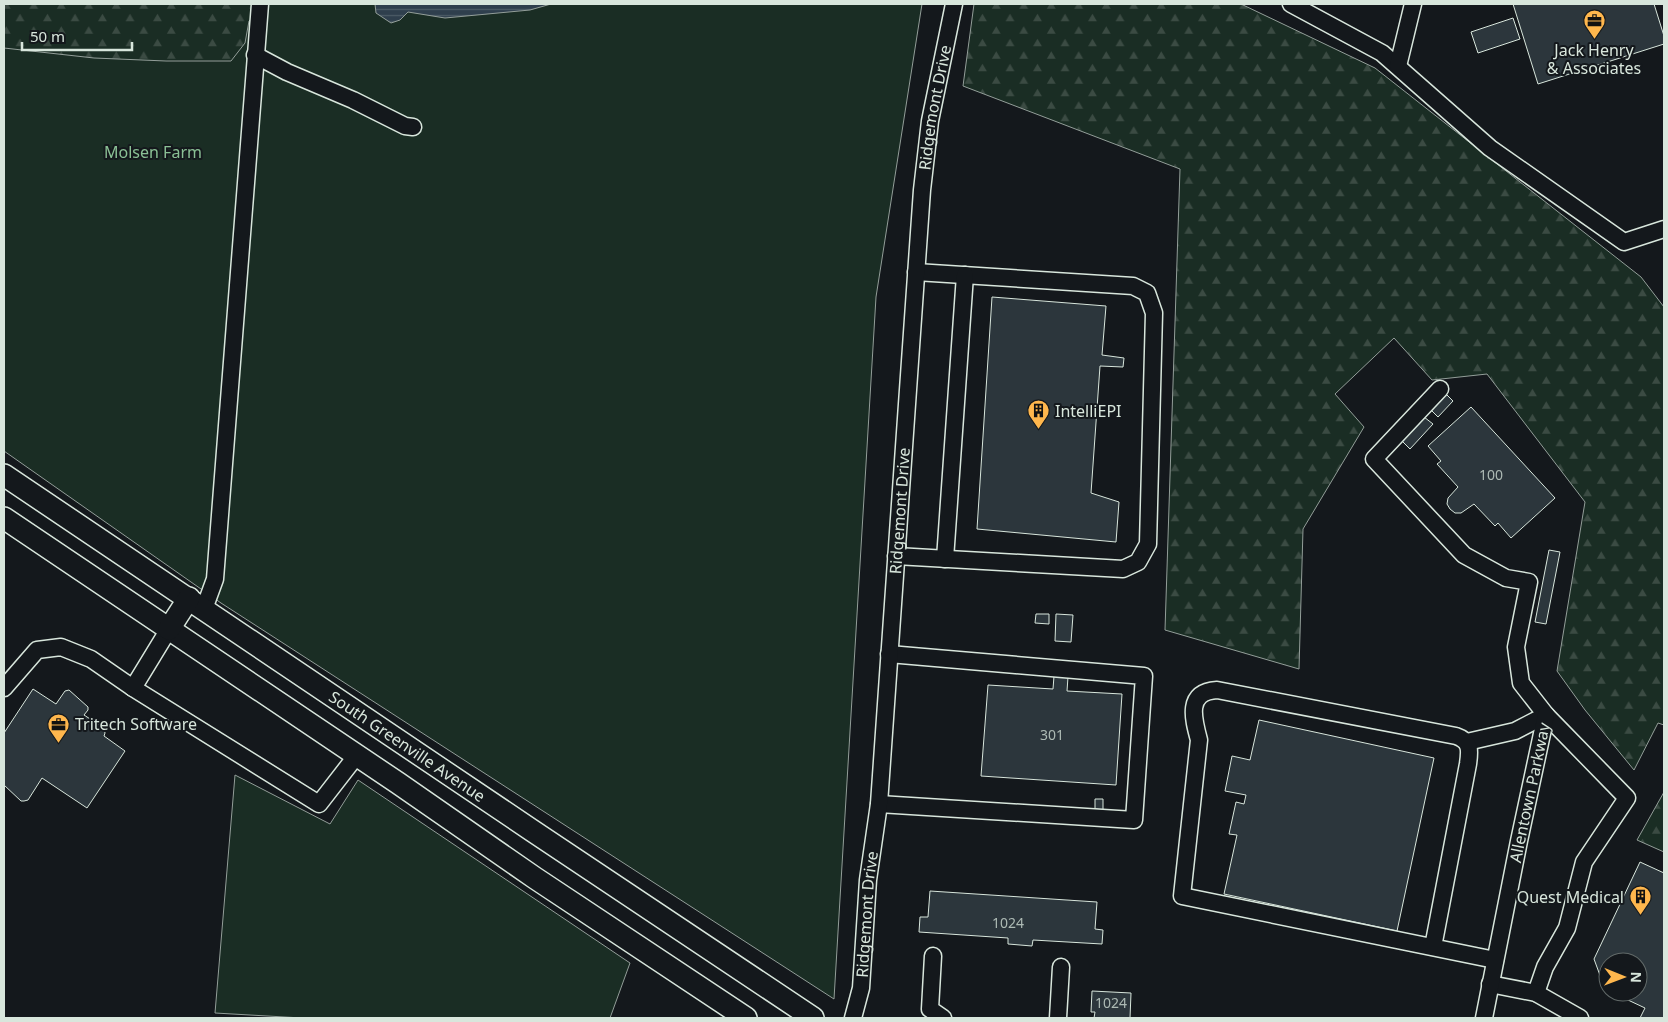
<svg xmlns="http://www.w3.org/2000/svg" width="1668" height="1022" font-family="'Noto Sans',sans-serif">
<defs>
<pattern id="forest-firs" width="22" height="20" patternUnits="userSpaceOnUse" patternTransform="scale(1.25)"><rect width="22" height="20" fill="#1a2d24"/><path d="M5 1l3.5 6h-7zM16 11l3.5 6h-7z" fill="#3b4b43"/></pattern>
<pattern id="water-rules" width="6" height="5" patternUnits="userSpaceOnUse" patternTransform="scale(1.25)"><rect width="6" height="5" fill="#2f3f4d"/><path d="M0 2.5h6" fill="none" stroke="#4c5b66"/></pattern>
</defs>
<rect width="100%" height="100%" fill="#14181c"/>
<path fill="#1a2d24" stroke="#939e99" d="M4 4H922L876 297 834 999 221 603 4 451Z
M235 775 330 824 358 780 630 963 610 1018H302L215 1013Z"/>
<path fill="url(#forest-firs)" stroke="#939e99" d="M4 4H268L249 21 245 43 231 61H166L94 58 4 48Z
M974 4H1241L1375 68 1641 277 1664 307V725L1658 723 1634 770 1585 710 1557 671 1585 502 1487 374 1432 380 1394 338 1335 394 1364 427 1303 529 1299 669 1165 630 1180 169 963 86Z
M1664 792V852L1637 840Z"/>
<path fill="url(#water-rules)" stroke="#939e99" d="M375 4H551L530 10 445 18 408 12 400 20 391 23 376 13Z"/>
<path fill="#2c363c" stroke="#d8e6dc" d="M1513 4H1654L1664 36V44L1538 84Z
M1513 18 1520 39 1478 53 1471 32Z
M992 297 1106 306 1102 355 1124 358 1123 367 1100 366 1091 493 1119 502 1116 542 977 529Z
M1446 394 1453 401 1438 417 1431 410Z
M1471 407 1555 498 1511 538 1498 523 1495 526 1474 504 1461 513H1455L1450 509 1447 504 1448 498 1458 487 1437 464 1441 461 1428 446Z
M1424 417 1433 424 1410 449 1402 441Z
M1549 550 1560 552 1546 624 1535 622Z
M1036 614H1049V624L1035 623Z
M1056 614 1073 615 1071 642 1055 641Z
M1054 676 1068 677 1067 691 1122 694 1116 785 981 776 988 685 1053 689Z
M33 689 56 704 65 691 69 690 88 707V710L84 715 104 728 105 733 104 736 125 751 87 808 42 778 28 800 24 801H21L4 785V733Z
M1259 720 1434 758 1397 931 1224 894 1237 835 1229 834 1236 802 1244 804 1246 795 1225 791 1232 756 1250 760Z
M1095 799H1103V810L1095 809Z
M1640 862 1664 873V1018H1640L1645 1008 1611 992H1638V962H1608V990L1605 989 1594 959Z
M930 891 1097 902 1095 929 1103 930 1102 944 1033 940 1032 946 1008 944V938L919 932 920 917H928Z
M1092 991 1131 993 1130 1018H1094L1095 1012H1091Z"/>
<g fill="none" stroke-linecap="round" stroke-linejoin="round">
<defs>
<g id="minor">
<path d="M1291 4 1382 53 1490 148 1624 242 1664 229"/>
<path d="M255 55 287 72 353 100 405 126 413 127"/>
<path d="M1398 66 1413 4"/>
<path d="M1440 389 1374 459 1464 555 1506 578 1529 582 1516 647 1521 683 1546 715 1627 798 1584 862 1567 928 1545 967 1536 993"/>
<path d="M896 556 1123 569 1138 562 1148 544 1154 313 1147 293 1133 286 916 272"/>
<path d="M945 559 965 275"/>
<path d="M204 609 215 579 260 4"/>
<path d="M4 688 37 650 61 647 91 659 133 688 319 804 357 755"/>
<path d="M133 688 169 629"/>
<path d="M1467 742 1515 731 1546 715"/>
<path d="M879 804 1134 820 1144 676 889 654"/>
<path d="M1433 947 1468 764C1470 750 1471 741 1456 736L1217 690C1186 692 1193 718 1199 740L1182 896 1495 960"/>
<path d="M933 956 930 1009 943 1018"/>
<path d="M1490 984 1536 993 1580 1018"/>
<path id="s1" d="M853 1018 861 988 868 880 879 804 922 190 930 121 954 4"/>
<path d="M1058 1018 1061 967"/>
<path id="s2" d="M1484 1018 1519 841 1546 715"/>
</g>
<g id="major">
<path id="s3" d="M4 475C274 655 542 839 813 1018"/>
<path d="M4 518 398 783 535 878 746 1018"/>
<path d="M169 629 189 598"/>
</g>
</defs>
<use href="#minor" stroke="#d8e6dc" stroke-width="19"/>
<use href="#major" stroke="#d8e6dc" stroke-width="24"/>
<use href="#minor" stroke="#14181c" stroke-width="16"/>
<use href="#major" stroke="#14181c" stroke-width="21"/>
</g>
<defs>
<symbol id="office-pin" viewBox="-11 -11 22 30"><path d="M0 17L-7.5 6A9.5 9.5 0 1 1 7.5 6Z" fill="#ffb74d" stroke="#14181c"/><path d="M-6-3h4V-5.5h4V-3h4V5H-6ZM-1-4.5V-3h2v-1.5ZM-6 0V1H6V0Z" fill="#111"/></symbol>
<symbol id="building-pin" viewBox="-11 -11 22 30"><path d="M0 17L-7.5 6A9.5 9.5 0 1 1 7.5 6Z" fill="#ffb74d" stroke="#14181c"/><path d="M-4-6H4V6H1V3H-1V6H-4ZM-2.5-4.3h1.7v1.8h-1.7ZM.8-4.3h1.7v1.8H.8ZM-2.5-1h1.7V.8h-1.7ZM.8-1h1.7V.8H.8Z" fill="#111"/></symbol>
</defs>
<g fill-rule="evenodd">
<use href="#office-pin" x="1582" y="8" width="25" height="34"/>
<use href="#building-pin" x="1026" y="398" width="25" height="34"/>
<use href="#office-pin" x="46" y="712" width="25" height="34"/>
<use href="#building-pin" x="1628" y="884" width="25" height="34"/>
</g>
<g text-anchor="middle" stroke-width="4" stroke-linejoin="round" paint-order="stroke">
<g font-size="14" fill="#adbab4">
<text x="1491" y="480">100</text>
<text x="1052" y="740">301</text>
<text x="1008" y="928">1024</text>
<text x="1111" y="1008">1024</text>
</g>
<g font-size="16" fill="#d8e6dc" stroke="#14181c" text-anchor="start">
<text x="1594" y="56" text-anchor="middle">Jack Henry<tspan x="1594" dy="18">&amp; Associates</tspan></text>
<text x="1055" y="417">IntelliEPI</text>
<text x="75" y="730">Tritech Software</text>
<text x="1624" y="903" text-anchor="end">Quest Medical</text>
</g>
<g font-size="16" fill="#d8e6dc" stroke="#14181c">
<text dy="6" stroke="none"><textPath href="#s1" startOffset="915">Ridgemont Drive</textPath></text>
<text dy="6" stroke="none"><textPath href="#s1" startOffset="510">Ridgemont Drive</textPath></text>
<text dy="6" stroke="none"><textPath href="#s3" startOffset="486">South Greenville Avenue</textPath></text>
<text dy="6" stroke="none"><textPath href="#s2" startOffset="230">Allentown Parkway</textPath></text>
<text dy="6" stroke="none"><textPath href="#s1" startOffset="105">Ridgemont Drive</textPath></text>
</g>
<g font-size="16" fill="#8ac095" stroke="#14181c">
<text x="153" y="158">Molsen Farm</text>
</g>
</g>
<rect width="1668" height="1022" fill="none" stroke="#d8e6dc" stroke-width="10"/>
<g transform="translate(1623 977) rotate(91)"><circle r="24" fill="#14181c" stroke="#626a69"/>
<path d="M0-4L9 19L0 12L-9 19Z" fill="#ffb74d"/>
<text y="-8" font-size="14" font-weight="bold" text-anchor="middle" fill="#d8e6dc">N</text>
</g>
<path d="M22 42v8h110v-8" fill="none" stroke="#d8e6dc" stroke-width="2.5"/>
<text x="30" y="42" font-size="15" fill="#d8e6dc" stroke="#14181c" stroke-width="4" paint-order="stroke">50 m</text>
</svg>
